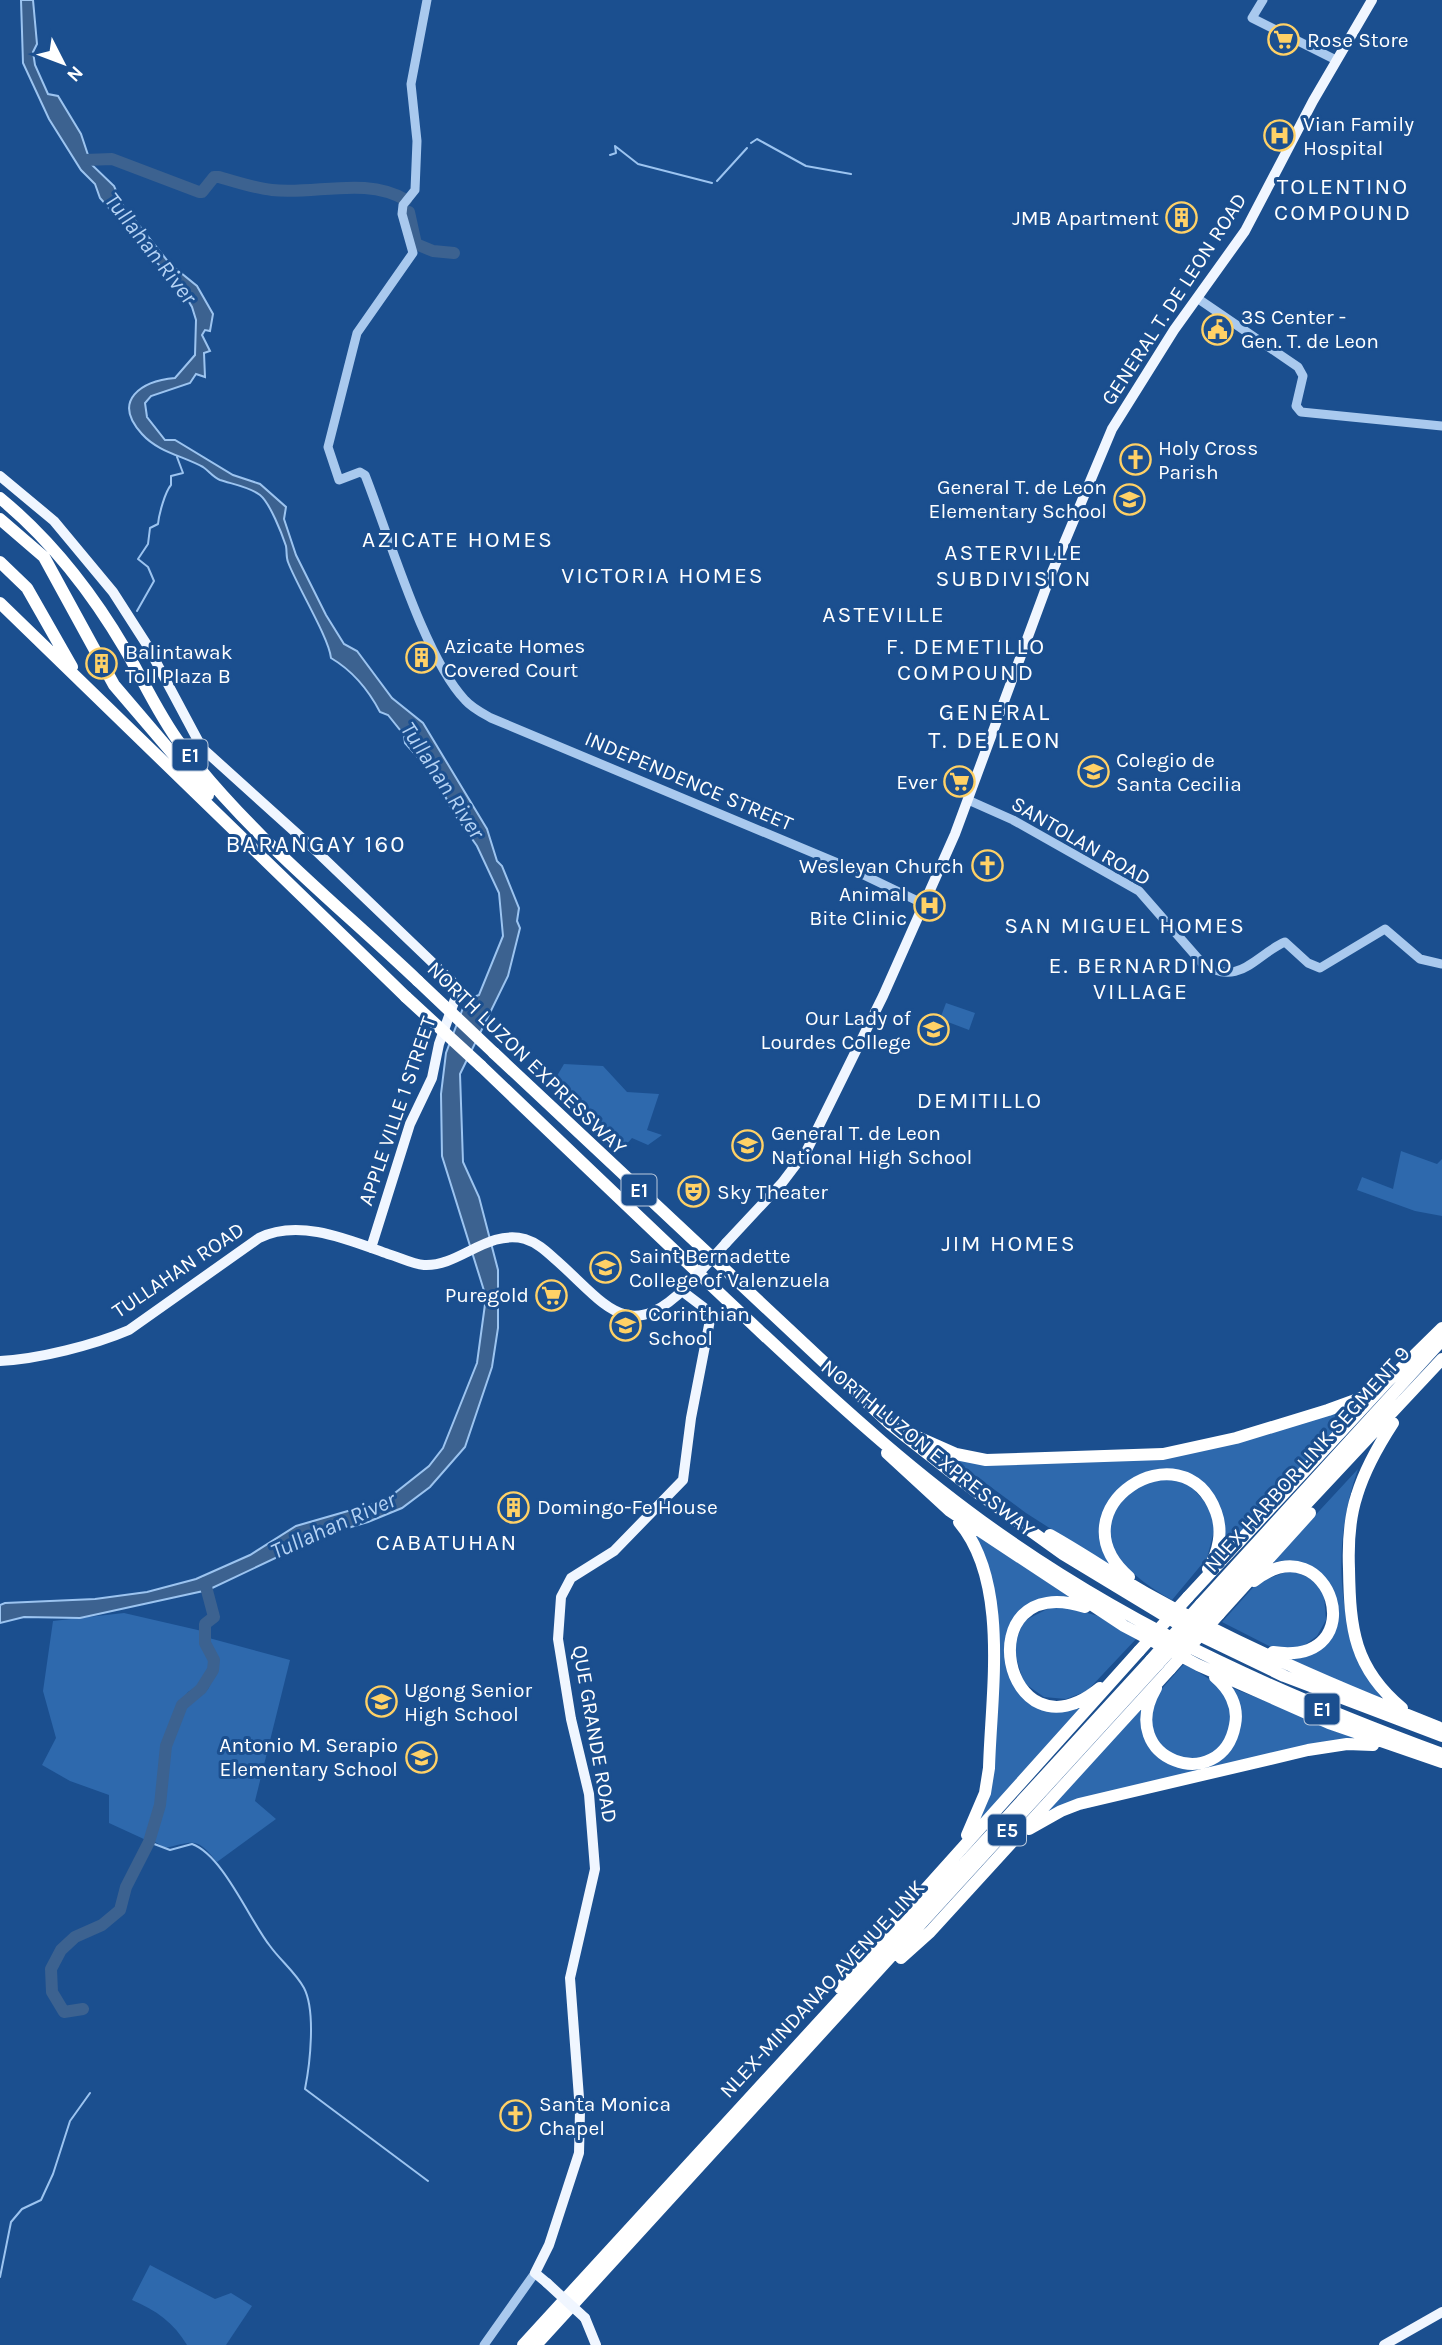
<svg xmlns="http://www.w3.org/2000/svg" width="1442" height="2345" font-family="Karla,sans-serif">
<rect width="100%" height="100%" fill="#1b4f8f"/>
<path fill="#2e69ad" d="M946 1003 975 1013 969 1030 940 1019Z
M564 1064 603 1066 627 1092 659 1094 647 1130 662 1135 648 1145 632 1138 624 1147 554 1081Z
M1401 1151 1437 1164 1442 1159V1216L1415 1211 1357 1190 1362 1177 1393 1189Z
M1366 1398 1218 1556 1215 1500 1157 1470C1133 1474 1117 1487 1106 1508L1120 1573 1026 1513 942 1451 956 1456H1163Z
M1358 1469C1331 1545 1335 1634 1383 1700L1282 1656 1315 1649 1336 1598C1325 1570 1301 1554 1271 1563Z
M1169 1478 1190 1485 1210 1508 1215 1527 1207 1558 1172 1600C1139 1582 1084 1542 1122 1501 1126 1496 1132 1488 1137 1485 1145 1480 1160 1480 1169 1478Z
M972 1531 1078 1603 1028 1609 1006 1662 1046 1707 1098 1692 973 1834 989 1799 998 1618Z
M1291 1570 1314 1580 1324 1595 1326 1620 1317 1636 1302 1647 1273 1648 1222 1622 1257 1583Z
M1057 1604 1098 1616 1136 1639 1087 1691 1066 1699 1044 1697 1024 1683 1013 1648 1024 1621Z
M124 1613 202 1631 204 1644 211 1657V1669L202 1684 188 1692 180 1703 163 1741 159 1800 146 1840 109 1823V1795L70 1781 42 1765 56 1738 43 1691 53 1621Z
M209 1638 290 1660 255 1801 276 1819 217 1862C197 1837 195 1841 165 1848L152 1840 165 1795 167 1748 189 1699 208 1689 217 1670 218 1662Z
M1184 1664C1201 1674 1225 1685 1231 1707 1237 1728 1218 1757 1196 1761 1188 1762 1177 1757 1169 1756L1148 1726 1158 1693Z
M1227 1686 1363 1739 1330 1741 1030 1824 1152 1689 1145 1735 1190 1767 1235 1736Z
M150 2265 215 2299 231 2293 252 2306 226 2345H187C174 2323 156 2310 132 2300Z"/>
<path fill="#3c6290" stroke="#9cc4f0" stroke-width="2" d="M21 0H33L37 44 33 52 35 65 48 94 58 96 81 134 91 164 114 186 122 204 170 264 197 286 213 314 210 331 205 330 202 335 210 351 204 353 205 377 196 374 190 383 151 396 145 403 147 417 165 440H175L233 475 260 484 286 507 284 519 296 555 326 615 344 644 357 651 392 698 423 723 487 829 497 861 502 866 519 908 517 921 520 928 508 976 460 1074 463 1162 479 1197 498 1270V1328L492 1367 465 1447 430 1487 402 1508 368 1522 324 1535 208 1590 80 1618 24 1617 0 1623V1605L5 1603 95 1599 147 1592 196 1579 250 1555 296 1526 386 1500 429 1466 443 1448 477 1363 486 1297 442 1156 441 1094 446 1053 463 1008 471 998 479 995 503 936 499 893 477 846 451 809 438 780 405 743 404 735 388 715 380 712C369 691 353 671 331 658 329 638 297 586 288 562 286 557 287 552 286 546 282 534 270 503 260 495 250 487 232 484 220 480 213 477 209 471 203 467 183 456 158 452 142 434 111 400 142 381 175 378L195 355 196 320 192 307 183 292 100 198 95 184 81 170 49 119 23 63Z"/>
<g fill="none" stroke-linecap="round" stroke-linejoin="round">
<path stroke="#9cc4f0" stroke-width="2" d="M751 143 757 139 806 166 851 174
M610 155 616 153 615 146 638 164 712 183
M717 181 747 148
M137 611 154 581 148 567 138 559 148 544 150 528 158 524C159 514 165 492 171 485V476L183 473 177 457
M149 1842 170 1850 192 1844C223 1855 250 1921 270 1946 280 1960 296 1973 304 1988 316 2011 310 2064 305 2089L428 2181
M0 2277 11 2222 22 2209 41 2200 53 2174 70 2121 90 2093"/>
<path stroke="#3c6290" stroke-width="12" d="M85 160 112 159 199 192H202L214 177H219C236 182 254 188 272 190 315 195 366 176 406 200
M409 212 416 244 433 251 454 253
M83 2009 64 2012 52 1992 51 1969 61 1950 75 1937 102 1925 120 1910 126 1887 149 1842 160 1805 166 1746 182 1705 201 1689 213 1670 214 1660 205 1643V1624L214 1617 205 1583"/>
<path stroke="#a9c9ee" stroke-width="9" d="M427 0 411 84 417 141 415 190 403 205 402 214 413 253 357 333 328 447 339 480 360 472 365 475C388 533 424 657 465 700 472 708 482 713 491 718L847 867 924 904
M1263 0 1252 18 1336 60
M1197 298 1298 367 1303 376 1296 406 1301 412 1442 426
M968 800 1013 820 1139 891 1202 963C1239 989 1256 954 1285 942L1308 963 1320 968 1385 929 1420 959 1442 964
M484 2345 535 2273"/>
<path stroke="#f0f6ff" stroke-width="10" d="M0 476 54 521 113 592 147 645 202 748 314 849 459 988 439 1044 432 1078 410 1124 371 1248
M726 1243 782 1183 807 1150 883 996 955 834 1050 577 1112 429 1174 330 1245 231 1313 101 1372 0
M0 1361C39 1359 94 1345 129 1330L259 1238C299 1218 349 1240 388 1254 399 1257 412 1264 424 1265 459 1267 487 1229 525 1239 538 1243 547 1252 556 1260 605 1303 627 1346 686 1287
M547 2283 535 2273 549 2245 579 2153 580 2111 570 1978 595 1869 589 1794 571 1719 558 1639 561 1597 571 1578 614 1551 683 1480 691 1418 710 1320 707 1310 682 1291
M585 2318 596 2345
M1384 2345 1442 2312"/>
<path stroke="#fff" stroke-width="12" d="M0 498C52 541 91 591 125 649 143 680 159 716 181 745 248 834 338 905 418 981
M0 519 44 557 114 685 208 795
M0 562 27 588 72 667
M0 603 406 997
M494 1053 891 1425 975 1491 1063 1554 1177 1623
M481 1066C575 1156 669 1246 764 1335 841 1407 920 1479 1007 1539 1144 1634 1287 1697 1442 1754
M1393 1423C1378 1446 1365 1469 1357 1495 1349 1519 1348 1544 1349 1569 1350 1629 1354 1668 1402 1708
M913 1435 956 1454 986 1460 1163 1454 1236 1438 1328 1410 1361 1398 1388 1381
M887 1453 950 1511 1124 1626 1198 1665 1329 1723 1442 1762
M959 1522C1010 1582 991 1694 989 1768L985 1793 967 1835
M1050 1535C1084 1554 1117 1577 1151 1596 1242 1647 1340 1689 1438 1727
M1129 1577C1051 1509 1183 1424 1216 1512 1223 1531 1219 1552 1208 1569
M1254 1581C1331 1521 1376 1667 1273 1652
M1188 1597 1388 1381 1442 1328
M1201 1604 1442 1340
M1085 1607C965 1569 1003 1767 1100 1688
M1209 1608 1442 1359
M1219 1614 1310 1513
M1193 1632 1284 1676 1442 1736
M1156 1688C1114 1761 1222 1796 1235 1725 1239 1706 1229 1689 1215 1677
M1029 1829 1061 1811 1079 1804 1308 1750 1347 1744 1373 1745
M901 1958 930 1932 1170 1669
M840 1988 860 1962 1139 1651
M523 2345 1151 1660
M536 2345 1158 1664"/>
<path stroke="#f0f6ff" stroke-width="10" d="M688 1285 726 1243
M547 2283 585 2318"/>
<path stroke="#fff" stroke-width="12" d="M418 981 494 1053
M406 997 481 1066
M1139 1651 1188 1597
M1151 1660 1201 1604
M1158 1664 1209 1608
M1170 1669 1219 1614"/>
</g>
<defs>
<symbol id="supermarket-ring" viewBox="-11 -11 22 22"><circle r="9.5" fill="#1b4f8f" stroke="#ffd166" stroke-width="1.5"/><path d="M-6-5.5h2.5l.6 2H6L4.5 2H-2.5L-4.4-4H-6ZM-1.5 3.2a1.3 1.3 0 1 0 .1 0ZM3 3.2a1.3 1.3 0 1 0 .1 0Z" fill="#ffd166"/></symbol>
<symbol id="hospital-ring" viewBox="-11 -11 22 22"><circle r="9.5" fill="#1b4f8f" stroke="#ffd166" stroke-width="1.5"/><path d="M-5-5h3v3.5h4V-5h3V5h-3V1.5h-4V5h-3Z" fill="#ffd166"/></symbol>
<symbol id="building-ring" viewBox="-11 -11 22 22"><circle r="9.5" fill="#1b4f8f" stroke="#ffd166" stroke-width="1.5"/><path d="M-4-6H4V6H1V3H-1V6H-4ZM-2.5-4.3h1.7v1.8h-1.7ZM.8-4.3h1.7v1.8H.8ZM-2.5-1h1.7V.8h-1.7ZM.8-1h1.7V.8H.8Z" fill="#ffd166"/></symbol>
<symbol id="civic-ring" viewBox="-11 -11 22 22"><circle r="9.5" fill="#1b4f8f" stroke="#ffd166" stroke-width="1.5"/><path d="M-.6-6.5H3V-4.5H.6V-3L4-1V1h2V6H-6V1h2V-1L-.6-3ZM-1.2 2.5V6h2.4V2.5Z" fill="#ffd166"/></symbol>
<symbol id="church-ring" viewBox="-11 -11 22 22"><circle r="9.5" fill="#1b4f8f" stroke="#ffd166" stroke-width="1.5"/><path d="M-1.2-6h2.4v3.5h3.3v2.4h-3.3V6h-2.4V-.1h-3.3v-2.4h3.3Z" fill="#ffd166"/></symbol>
<symbol id="school-ring" viewBox="-11 -11 22 22"><circle r="9.5" fill="#1b4f8f" stroke="#ffd166" stroke-width="1.5"/><path d="M0-5L7-2L0 1L-7-2ZM-4 1L0 2.5L4 1V4Q0 6-4 4Z" fill="#ffd166"/></symbol>
<symbol id="university-ring" viewBox="-11 -11 22 22"><circle r="9.5" fill="#1b4f8f" stroke="#ffd166" stroke-width="1.5"/><path d="M0-5L7-2L0 1L-7-2ZM-4 1L0 2.5L4 1V4Q0 6-4 4Z" fill="#ffd166"/></symbol>
<symbol id="theatre-ring" viewBox="-11 -11 22 22"><circle r="9.5" fill="#1b4f8f" stroke="#ffd166" stroke-width="1.5"/><path d="M-5-5.5Q0-4 5-5.5V0Q5 5 0 6Q-5 5-5 0ZM-3.3-2.5H-1v1.5H-3.3ZM1-2.5H3.3v1.5H1ZM-2.8 1Q0 5.5 2.8 1Z" fill="#ffd166"/></symbol>
</defs>
<g fill-rule="evenodd">
<use href="#supermarket-ring" x="1266" y="22" width="35" height="35"/>
<use href="#hospital-ring" x="1262" y="118" width="35" height="35"/>
<use href="#building-ring" x="1164" y="200" width="35" height="35"/>
<use href="#civic-ring" x="1200" y="312" width="35" height="35"/>
<use href="#church-ring" x="1118" y="442" width="35" height="35"/>
<use href="#school-ring" x="1112" y="482" width="35" height="35"/>
<use href="#building-ring" x="404" y="640" width="35" height="35"/>
<use href="#building-ring" x="84" y="646" width="35" height="35"/>
<use href="#university-ring" x="1076" y="754" width="35" height="35"/>
<use href="#supermarket-ring" x="942" y="764" width="35" height="35"/>
<use href="#church-ring" x="970" y="848" width="35" height="35"/>
<use href="#hospital-ring" x="912" y="888" width="35" height="35"/>
<use href="#university-ring" x="916" y="1012" width="35" height="35"/>
<use href="#school-ring" x="730" y="1128" width="35" height="35"/>
<use href="#theatre-ring" x="676" y="1174" width="35" height="35"/>
<use href="#university-ring" x="588" y="1250" width="35" height="35"/>
<use href="#supermarket-ring" x="534" y="1278" width="35" height="35"/>
<use href="#school-ring" x="608" y="1308" width="35" height="35"/>
<use href="#building-ring" x="496" y="1490" width="35" height="35"/>
<use href="#school-ring" x="364" y="1684" width="35" height="35"/>
<use href="#school-ring" x="404" y="1740" width="35" height="35"/>
<use href="#church-ring" x="498" y="2098" width="35" height="35"/>
</g>
<g text-anchor="middle" stroke-width="6" stroke-linejoin="round" paint-order="stroke">
<g fill="#1b4f8f" stroke="#bbcadd" stroke-width="2">
<rect x="172.5" y="739.5" width="35" height="31" rx="5"/>
<rect x="621.5" y="1174.5" width="35" height="31" rx="5"/>
<rect x="1304.5" y="1693.5" width="35" height="31" rx="5"/>
<rect x="988" y="1814.5" width="38" height="31" rx="5"/>
</g>
<g font-size="19" font-weight="bold" fill="#fff">
<text x="190" y="762">E1</text>
<text x="639" y="1197">E1</text>
<text x="1322" y="1716">E1</text>
<text x="1007" y="1837">E5</text>
</g>
<g font-size="21" fill="#fff" stroke="#1b4f8f" text-anchor="start">
<text x="1307" y="47">Rose Store</text>
<text x="1303" y="131">Vian Family<tspan x="1303" dy="24">Hospital</tspan></text>
<text x="1159" y="225" text-anchor="end">JMB Apartment</text>
<text x="1241" y="324">3S Center -<tspan x="1241" dy="24">Gen. T. de Leon</tspan></text>
<text x="1158" y="455">Holy Cross<tspan x="1158" dy="24">Parish</tspan></text>
<text x="1107" y="494" text-anchor="end">General T. de Leon<tspan x="1107" dy="24">Elementary School</tspan></text>
<text x="444" y="653">Azicate Homes<tspan x="444" dy="24">Covered Court</tspan></text>
<text x="125" y="659">Balintawak<tspan x="125" dy="24">Toll Plaza B</tspan></text>
<text x="1116" y="767">Colegio de<tspan x="1116" dy="24">Santa Cecilia</tspan></text>
<text x="937" y="789" text-anchor="end">Ever</text>
<text x="964" y="873" text-anchor="end">Wesleyan Church</text>
<text x="907" y="901" text-anchor="end">Animal<tspan x="907" dy="24">Bite Clinic</tspan></text>
<text x="911" y="1025" text-anchor="end">Our Lady of<tspan x="911" dy="24">Lourdes College</tspan></text>
<text x="771" y="1140">General T. de Leon<tspan x="771" dy="24">National High School</tspan></text>
<text x="717" y="1199">Sky Theater</text>
<text x="629" y="1263">Saint Bernadette<tspan x="629" dy="24">College of Valenzuela</tspan></text>
<text x="529" y="1302" text-anchor="end">Puregold</text>
<text x="648" y="1321">Corinthian<tspan x="648" dy="24">School</tspan></text>
<text x="537" y="1514">Domingo-Fe House</text>
<text x="404" y="1697">Ugong Senior<tspan x="404" dy="24">High School</tspan></text>
<text x="398" y="1752" text-anchor="end">Antonio M. Serapio<tspan x="398" dy="24">Elementary School</tspan></text>
<text x="539" y="2111">Santa Monica<tspan x="539" dy="24">Chapel</tspan></text>
</g>
<g font-size="21" fill="#fff" stroke="#1b4f8f">
<text transform="translate(1174 299) rotate(-57)" y="7">GENERAL T. DE LEON ROAD</text>
<text transform="translate(689 781) rotate(23)" y="7">INDEPENDENCE STREET</text>
<text transform="translate(1081 841) rotate(30)" y="7">SANTOLAN ROAD</text>
<text transform="translate(527 1058) rotate(44)" y="7">NORTH LUZON EXPRESSWAY</text>
<text transform="translate(397 1111) rotate(-71)" y="7">APPLE VILLE 1 STREET</text>
<text transform="translate(178 1270) rotate(-34)" y="7">TULLAHAN ROAD</text>
<text transform="translate(928 1448) rotate(39)" y="7">NORTH LUZON EXPRESSWAY</text>
<text transform="translate(1307 1459) rotate(-48)" y="7">NLEX HARBOR LINK SEGMENT 9</text>
<text transform="translate(595 1734) rotate(80)" y="7">QUE GRANDE ROAD</text>
<text transform="translate(822 1989) rotate(-47)" y="7">NLEX-MINDANAO AVENUE LINK</text>
</g>
<g font-size="23" letter-spacing="2" fill="#fff" stroke="#1b4f8f">
<text x="1343" y="194">TOLENTINO<tspan x="1343" dy="26">COMPOUND</tspan></text>
<text x="458" y="547">AZICATE HOMES</text>
<text x="1014" y="560">ASTERVILLE<tspan x="1014" dy="26">SUBDIVISION</tspan></text>
<text x="663" y="583">VICTORIA HOMES</text>
<text x="884" y="622">ASTEVILLE</text>
<text x="966" y="654">F. DEMETILLO<tspan x="966" dy="26">COMPOUND</tspan></text>
<text x="1125" y="933">SAN MIGUEL HOMES</text>
<text x="1141" y="973">E. BERNARDINO<tspan x="1141" dy="26">VILLAGE</tspan></text>
<text x="980" y="1108">DEMITILLO</text>
<text x="1009" y="1251">JIM HOMES</text>
<text x="447" y="1550">CABATUHAN</text>
</g>
<g font-size="23" font-style="italic" fill="#b5d3f5" stroke="#1b4f8f">
<text transform="translate(151 248) rotate(52)" y="8">Tullahan River</text>
<text transform="translate(443 780) rotate(57)" y="8">Tullahan River</text>
<text transform="translate(333 1525) rotate(-24)" y="8">Tullahan River</text>
</g>
<g font-size="24" letter-spacing="2" fill="#fff" stroke="#1b4f8f">
<text x="995" y="720">GENERAL<tspan x="995" dy="28">T. DE LEON</tspan></text>
<text x="316" y="852">BARANGAY 160</text>
</g>
</g>
<g transform="translate(63 63) rotate(132)" stroke="#1b4f8f" stroke-width="5" paint-order="stroke">
<path d="M0-5L12 26L0 18L-12 26Z" fill="#ffffff"/>
<text y="-10" font-size="19" font-weight="bold" text-anchor="middle" fill="#ffffff">N</text>
</g>
</svg>
